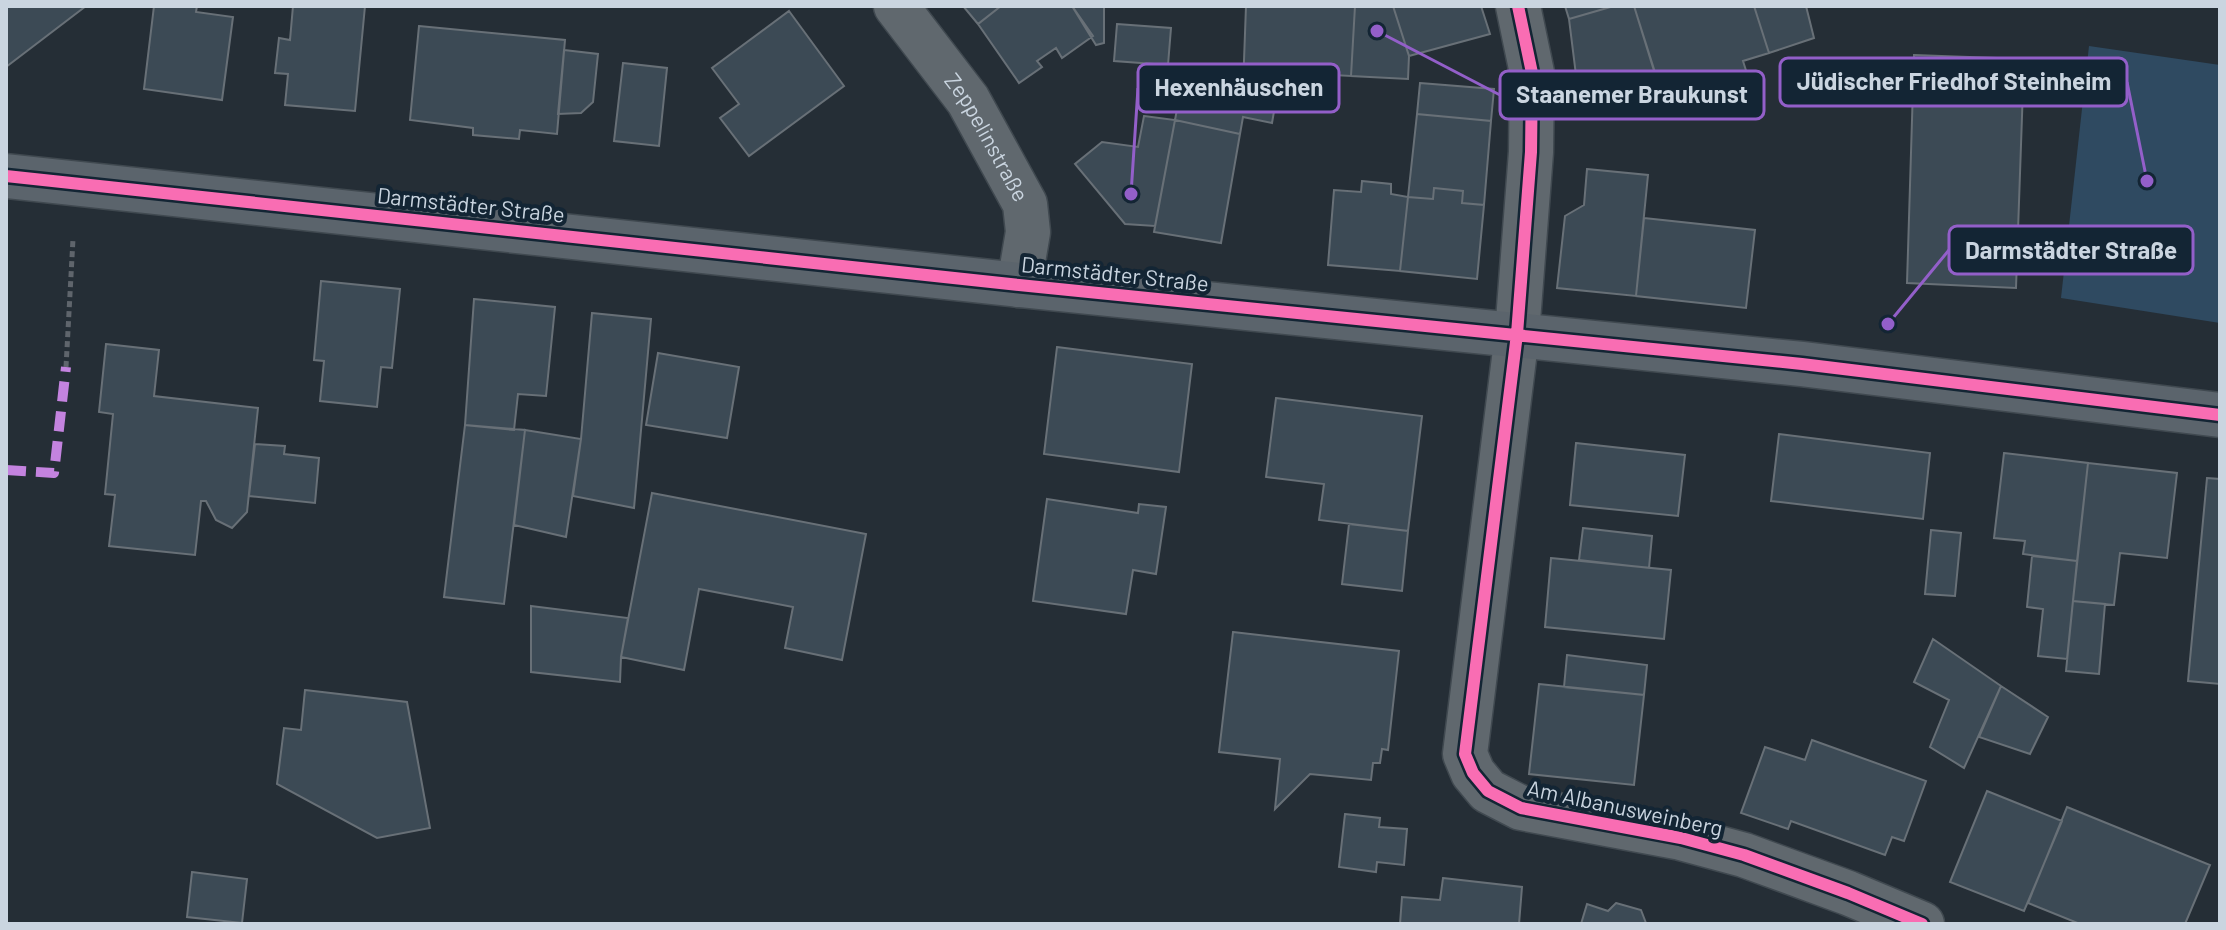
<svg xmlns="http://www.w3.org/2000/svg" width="2226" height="930" font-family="Barlow,sans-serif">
<rect width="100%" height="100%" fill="#252e36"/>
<path fill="#2f4a61" d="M2089 46 2220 65V323L2061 298Z"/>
<path fill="#3c4a55" stroke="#687077" stroke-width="2" d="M6 6H86L6 67Z
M154 6H197L196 12 233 17 222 100 144 89Z
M293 6H365L355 111 285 105 288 74 275 73 279 38 290 40Z
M963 6H1001L978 24Z
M1001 6H1072L1093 36 1062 58 1056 48 1037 61 1042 67 1019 83 978 24Z
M1072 6H1104V43L1096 45Z
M1246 6H1355L1351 76 1278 72 1277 94 1243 88Z
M1355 6H1393L1409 56 1408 79 1351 76Z
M1393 6H1481L1490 34 1409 56Z
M1565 6H1614L1569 19Z
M1614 6H1634L1655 74 1582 97 1576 75 1569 19Z
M1634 6H1754L1769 53 1743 61 1757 105 1715 118 1699 72 1659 85Z
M1754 6H1806L1814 38 1769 53Z
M789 11 844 86 749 156 720 118 739 104 712 68Z
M1117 24 1171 28 1168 65 1114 61Z
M419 26 565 40 557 134 520 130 519 139 473 135V128L410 120Z
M564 50 598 54 593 102 581 113 558 114Z
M1914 55 2024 59 2016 288 1907 283Z
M623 63 667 68 659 146 614 141Z
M1183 77 1277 94 1272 123 1243 117 1240 134 1175 120Z
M1420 83 1494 89 1491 121 1417 114Z
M1417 114 1491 121 1484 205 1462 203 1463 191 1434 188 1433 199 1408 197Z
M1144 116 1175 120 1155 226 1125 224 1075 164 1102 142 1138 147Z
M1175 120 1240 134 1221 243 1154 232Z
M1587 169 1648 175 1636 296 1557 288 1565 216 1584 205Z
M1362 181 1391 184V194L1408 197 1400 271 1328 265 1334 190 1361 192Z
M1434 188 1463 191 1462 203 1484 205 1477 279 1400 271 1408 197 1433 199Z
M1644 218 1755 230 1746 308 1636 296Z
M321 281 400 289 392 368 381 367 377 407 320 401 324 361 314 360Z
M474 299 555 307 546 396 518 394 514 430 465 425Z
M592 313 651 319 634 508 573 496 581 439Z
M106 344 159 350 154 396 258 408 247 512 232 528 216 520 206 501H201L195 555 109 546 115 495 105 494 113 414 99 412Z
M1057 347 1192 364 1179 472 1044 454Z
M658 353 739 367 727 438 646 425Z
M1276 398 1422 416 1408 531 1319 520 1324 484 1266 477Z
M465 425 525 430 504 604 444 597Z
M525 430 581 439 566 537 514 525Z
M1779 434 1930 453 1923 519 1771 501Z
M1576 443 1685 455 1678 516 1570 505Z
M255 444 285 446 284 454 319 458 315 503 249 496Z
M2004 453 2088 463 2077 561 2023 554 2025 541 1994 538Z
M2088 463 2177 473 2167 558 2120 553 2114 605 2073 601Z
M2207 478 2220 479V684L2188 681Z
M652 493 866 534 842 660 785 648 793 607 699 589 684 670 621 657Z
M1047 499 1138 513 1139 504 1166 507 1156 574 1133 570 1126 614 1033 601Z
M1349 524 1408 531 1402 591 1342 584Z
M1583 528 1652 536 1649 568 1579 560Z
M1931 530 1961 533 1955 596 1925 594Z
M2032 556 2077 561 2067 659 2038 656 2043 609 2027 607Z
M1551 558 1671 570 1664 639 1545 627Z
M2073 601 2105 604 2099 674 2066 671Z
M531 606 628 618 621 657 620 682 531 672Z
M1233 632 1399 651 1388 750 1382 749 1380 763H1373L1371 780 1310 774 1275 809 1280 759 1219 752Z
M1933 639 2001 686 1964 768 1930 747 1949 700 1914 682Z
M1567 655 1647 665 1644 695 1564 687Z
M1539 684 1644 695 1634 785 1529 774Z
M2001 686 2048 717 2030 754 1979 737Z
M305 690 407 702 430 828 377 838 277 784 284 728 301 730Z
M1812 740 1926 781 1904 841 1892 837 1885 855 1791 821 1788 829 1741 813 1765 747 1805 760Z
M1987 791 2062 821 2024 911 1950 882Z
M2067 807 2210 865 2185 924H2080L2028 903Z
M1345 814 1380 818 1379 827 1407 829 1404 865 1377 862 1376 872 1339 867Z
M192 872 247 879 242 923 187 917Z
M1443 878 1522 887 1519 924H1400L1402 897 1440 900Z
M1616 903 1641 910 1646 923 1649 924H1581L1587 904 1608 911Z"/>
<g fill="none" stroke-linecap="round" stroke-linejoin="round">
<defs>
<g id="street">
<path id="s1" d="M896 6 968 100 1025 204 1028 232 1019 285"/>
<path d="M1518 6 1532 73 1531 152 1517 334 1465 754 1473 773 1488 791 1521 808 1681 838 1744 855 1848 893 1922 924"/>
</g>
<path id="secondary" d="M6 176 1019 285 1802 364 2220 415"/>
</defs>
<use href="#street" stroke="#404950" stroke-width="47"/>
<use href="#secondary" stroke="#404950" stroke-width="47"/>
<path stroke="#5f656c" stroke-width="5" stroke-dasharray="6 4" stroke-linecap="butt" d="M66 367 73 239"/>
<use href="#street" stroke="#60686e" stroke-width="44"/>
<use href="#secondary" stroke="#5b646c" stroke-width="44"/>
<path stroke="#c483df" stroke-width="10" stroke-dasharray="20 10" stroke-linecap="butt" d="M6 470 54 473 66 367"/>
<defs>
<path id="cycleway" d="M1518 6 1532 73 1531 152 1517 334 1465 754 1473 773 1488 791 1521 808 1681 838 1744 855 1848 893 1922 924
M6 176 1019 285 1802 364 2220 415"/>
</defs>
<use href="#cycleway" stroke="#132534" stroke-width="17"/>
<use href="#cycleway" stroke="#f96db3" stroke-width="12"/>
</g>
<g text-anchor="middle" stroke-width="8" stroke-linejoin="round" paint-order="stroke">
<g font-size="22" fill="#cad5e0" stroke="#132534">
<text dy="8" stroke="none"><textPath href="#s1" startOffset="160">Zeppelinstraße</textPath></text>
<text transform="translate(471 205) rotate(6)" y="8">Darmstädter Straße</text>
<text transform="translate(1115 274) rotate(6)" y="8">Darmstädter Straße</text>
<text transform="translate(1625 808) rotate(12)" y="8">Am Albanusweinberg</text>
</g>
</g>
<path fill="none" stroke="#935fc9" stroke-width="3" d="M2147 181L2127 82M1131 194L1138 88M1377 31L1500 95M1888 324L1949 250"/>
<g fill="#935fc9" stroke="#132534" stroke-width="3">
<circle cx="2147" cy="181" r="8"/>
<circle cx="1131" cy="194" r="8"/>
<circle cx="1377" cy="31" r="8"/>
<circle cx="1888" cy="324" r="8"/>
</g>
<g fill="#132534" stroke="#935fc9" stroke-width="3">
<rect x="1780" y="58" width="347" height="48" rx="8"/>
<rect x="1138" y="64" width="201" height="48" rx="8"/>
<rect x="1500" y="71" width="264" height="48" rx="8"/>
<rect x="1949" y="226" width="244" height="48" rx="8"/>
</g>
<g font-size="24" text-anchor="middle" font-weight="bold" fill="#cad5e0">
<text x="1954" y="90">Jüdischer Friedhof Steinheim</text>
<text x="1239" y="96">Hexenhäuschen</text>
<text x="1632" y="103">Staanemer Braukunst</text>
<text x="2071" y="259">Darmstädter Straße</text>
</g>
<rect width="2226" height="930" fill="none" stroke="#cad5e0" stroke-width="16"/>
</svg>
